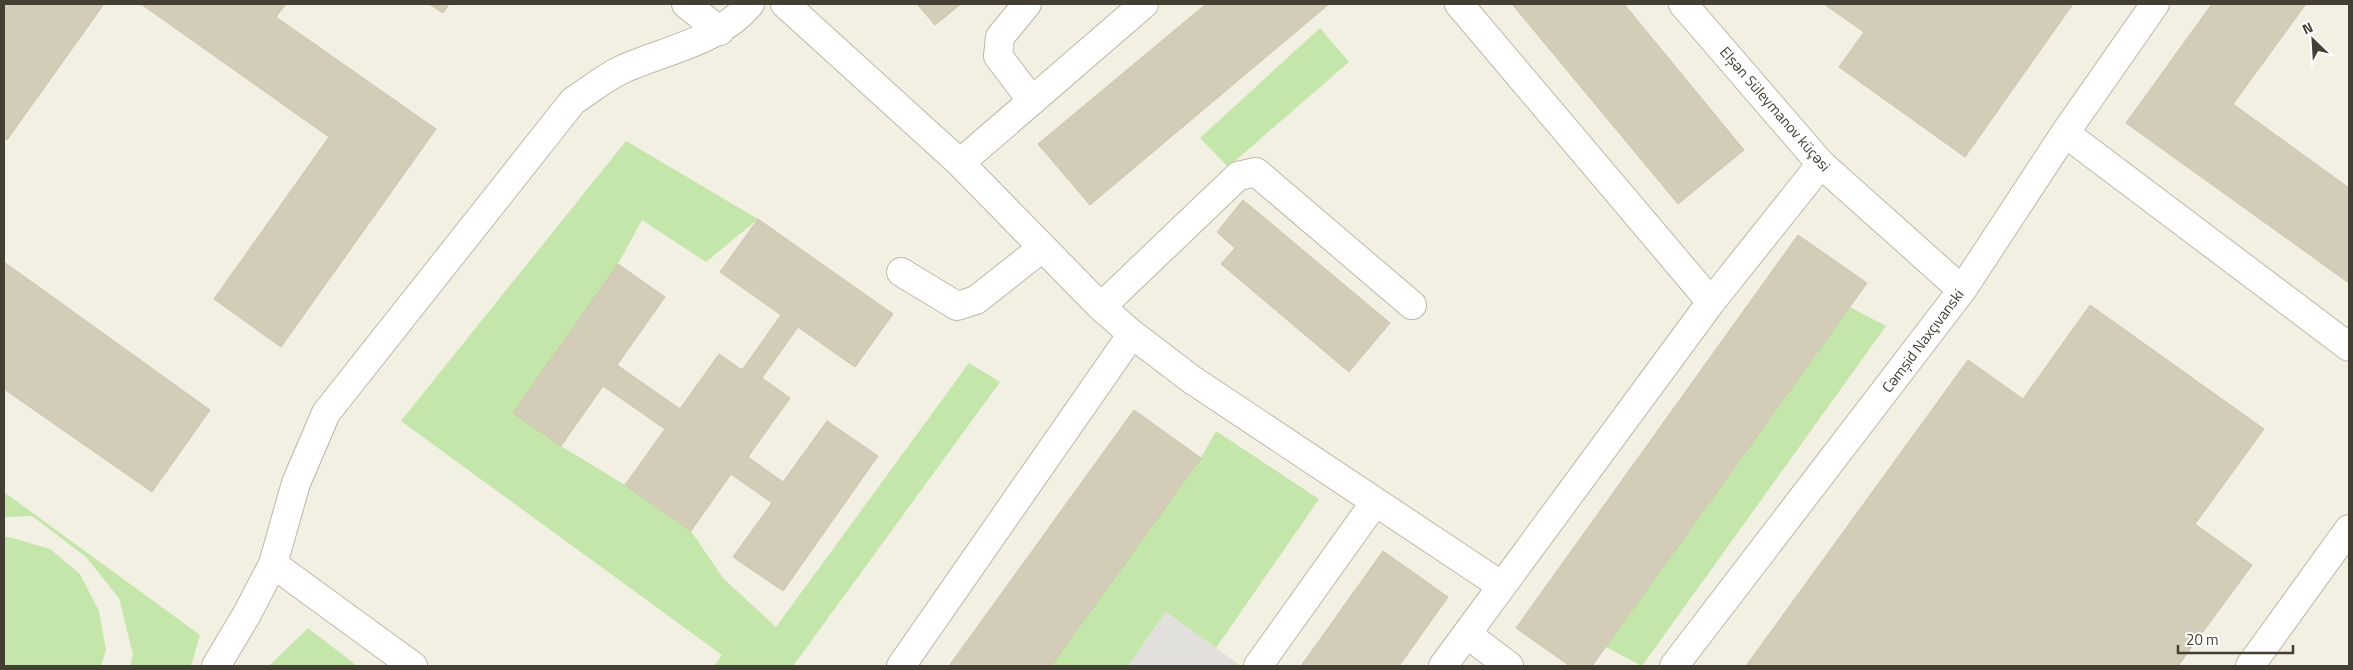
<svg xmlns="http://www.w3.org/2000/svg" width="2353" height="670" font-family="'Titillium Web',sans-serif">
<rect width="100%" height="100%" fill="#f2efe3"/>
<path fill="#c5e6ab" d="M1320 28 1349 62 1228 167 1200 138Z
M626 141 758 219 706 262 642 220 618 264 513 413 561 446 625 485 691 531 723 578 776 627 969 363 1000 382 793 666H714L722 655 401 421Z
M1850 307 1886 326 1642 666 1606 647Z
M1216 431 1319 499 1216 648 1166 612 1128 666H1051L1201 458Z
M4 492 200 635 191 666H130L133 655 119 598 86 557 32 516 4 517Z
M4 537H9L50 549 80 574 99 611 106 650 101 666H4Z
M308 628 357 666H269Z"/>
<path fill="#e2e0dc" d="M1166 612 1241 666H1128Z"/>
<path fill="#d3ccb9" stroke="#cec5ac" d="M4 4H104L7 140 4 138Z
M141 4H286L276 17 436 129 281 347 214 299 329 137Z
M429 4H449L443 13Z
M917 4H961L935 25Z
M1206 4H1329L1090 205 1038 144Z
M1512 4H1624L1744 150 1678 204Z
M1824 4H2073L1965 157 1839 67 1864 32Z
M2212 4H2306L2233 104 2349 188V283L2126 123Z
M1243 200 1390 323 1349 372 1221 264 1235 248 1217 232Z
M758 219 893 314 855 367 798 327 762 378 790 398 748 457 783 482 827 421 878 456 783 591 733 557 772 503 731 474 691 531 625 485 665 429 603 386 561 446 513 413 618 264 665 297 617 365 680 409 719 354 742 370 781 315 720 272Z
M1798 235 1867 283 1592 666H1570L1516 628Z
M4 262 210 410 152 492 4 389Z
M2090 305 2264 429 2195 524 2252 565 2178 666H1746L1968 360 2023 399Z
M1134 410 1201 458 1051 666H949Z
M1383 551 1448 597 1399 666H1301Z"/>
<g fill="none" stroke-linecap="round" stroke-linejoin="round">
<defs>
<path id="minor" d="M686 4 720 31
M785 4 960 163 1101 307 1132 334 1191 379 1502 586
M1027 4 1000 37 998 56 1032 101
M1459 4 1711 302
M1683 4 1821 164 1962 290
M2065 133 2349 347
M960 163 1144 4
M901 272 957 306 976 300 1042 248
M1101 307 1238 176 1256 172 1412 305
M273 564 413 666
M1467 634 1509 666
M216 666 247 614 273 564 296 483 326 413 573 101C589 91 604 78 621 70 665 50 718 42 750 4
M901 666 1132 334
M1258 666 1375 502
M1443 666 1711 302 1821 164
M1674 666 1962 290 2065 133 2155 4
M2250 666 2349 529"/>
</defs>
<use href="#minor" stroke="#bdb8a6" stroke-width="30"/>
<use href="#minor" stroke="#fff" stroke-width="28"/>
</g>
<g text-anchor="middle" stroke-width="5" stroke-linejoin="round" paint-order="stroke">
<g font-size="15" fill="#433f33" stroke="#fff">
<text transform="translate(1775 109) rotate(49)" y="5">Elşən Süleymanov küçəsi</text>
<text transform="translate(1923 341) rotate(-53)" y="5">Cəmşid Naxçıvanski</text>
</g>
</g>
<rect width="2353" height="670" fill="none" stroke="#433f33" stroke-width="10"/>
<g transform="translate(2313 40) rotate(335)" stroke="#ffffff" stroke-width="4" paint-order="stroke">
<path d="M0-4L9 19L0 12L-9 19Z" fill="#433f33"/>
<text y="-8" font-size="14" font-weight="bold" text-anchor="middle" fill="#433f33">N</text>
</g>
<path d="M2178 645v8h115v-8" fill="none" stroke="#433f33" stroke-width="2.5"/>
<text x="2186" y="645" font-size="15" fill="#433f33" stroke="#ffffff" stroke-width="4" paint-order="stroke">20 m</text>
</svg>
